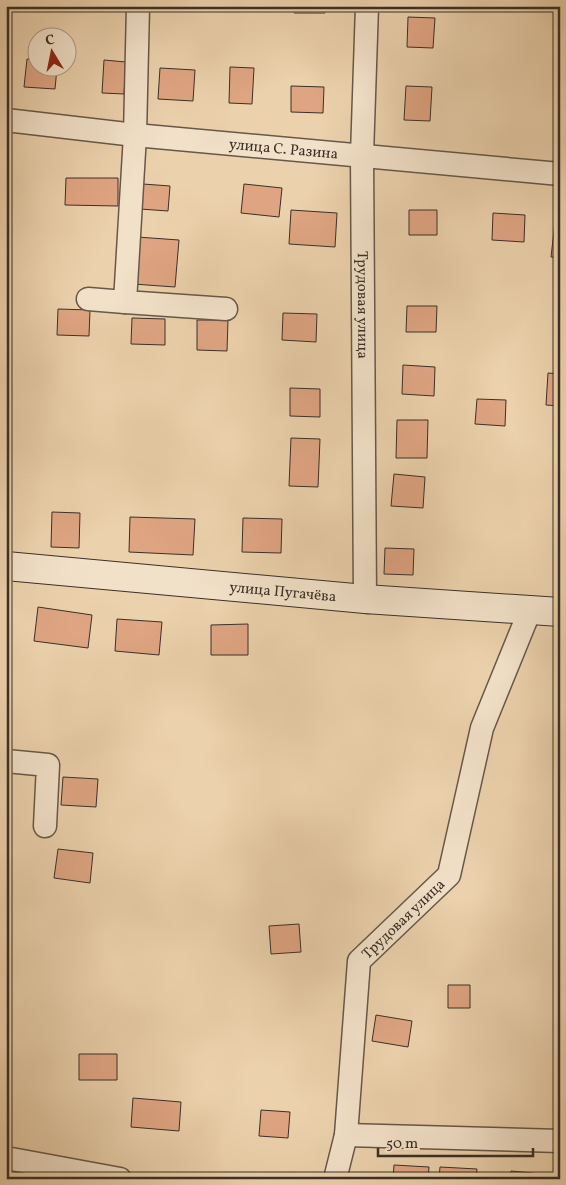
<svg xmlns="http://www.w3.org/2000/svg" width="566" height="1185" font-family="Vollkorn,serif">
<rect width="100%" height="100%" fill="#ebd1ac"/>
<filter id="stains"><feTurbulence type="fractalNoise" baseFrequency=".004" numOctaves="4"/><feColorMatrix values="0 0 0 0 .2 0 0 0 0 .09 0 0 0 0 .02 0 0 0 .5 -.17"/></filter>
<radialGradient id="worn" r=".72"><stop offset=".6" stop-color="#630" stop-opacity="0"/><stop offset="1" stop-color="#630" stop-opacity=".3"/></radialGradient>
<path fill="#dfa583" stroke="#3b3027" d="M294 6H325V13H294Z
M408 17 435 18 433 48 407 47Z
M27 59 38 60V68H57L55 89 24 87Z
M104 60 126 62 124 94 102 93Z
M230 67 254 68 252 104 229 103Z
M160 68 195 70 193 101 158 99Z
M291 86 324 87 323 113 291 112Z
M406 86 432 87 430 121 404 120Z
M66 178H118V206L65 205Z
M143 184 170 186 168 211 140 209Z
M244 184 282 188 279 217 241 213Z
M291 210 337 213 335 247 289 244Z
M409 210H437V235H409Z
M493 213 525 215 524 242 492 240Z
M555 222 560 223V258L551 257Z
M137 237 179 240 175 287 133 284Z
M407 306H437L436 332H406Z
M58 309 90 310 89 336 57 335Z
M283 313 317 314 316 342 282 340Z
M132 318 165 319V345L131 344Z
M197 320H228L227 351 197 350Z
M403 365 435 367 434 396 402 394Z
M548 373 560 374V406L546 405Z
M290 388 320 389V417L290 416Z
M477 399 506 400 505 426 475 424Z
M397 420H428L427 458H396Z
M291 438 320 439 318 487 289 486Z
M394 474 425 477 423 508 391 506Z
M52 512 80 513 79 548 51 547Z
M130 517 195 519 193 555 129 552Z
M243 518 282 519 281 553 242 552Z
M385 548 414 549 413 575 384 574Z
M38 607 92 615 88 648 34 641Z
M117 619 162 622 159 655 115 651Z
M248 624V655H211V625Z
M63 777 98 779 96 807 61 805Z
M58 849 93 853 90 883 54 878Z
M299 924 301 952 271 954 269 926Z
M448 985H470V1008H448Z
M376 1015 412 1021 408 1047 372 1041Z
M79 1054H117V1080H79Z
M133 1098 181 1102 179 1131 131 1127Z
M261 1110 290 1112 288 1138 259 1136Z
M394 1165 429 1167 428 1179H393Z
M440 1167 477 1169 476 1179H439Z
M511 1171 533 1173 532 1179H511Z"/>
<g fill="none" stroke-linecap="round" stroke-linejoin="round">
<defs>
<g id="street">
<path d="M138 6 135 135 125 302 226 309"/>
<path id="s1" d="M367 6 362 155 365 599 368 602"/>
<path id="s2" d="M6 120 135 135 560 174"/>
<path d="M88 299 125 302"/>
<path d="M6 761 48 765 45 826"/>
<path d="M346 1135 560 1141"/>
<path d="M6 1158 120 1179"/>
<path id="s3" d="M335 1179 346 1135 359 961 449 875 482 728 530 610"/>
</g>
<g id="secondary">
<path id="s4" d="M6 566 365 599 560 612"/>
</g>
</defs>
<use href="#street" stroke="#675848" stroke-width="25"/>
<use href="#secondary" stroke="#3b3027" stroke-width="30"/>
<use href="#street" stroke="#f2e1c9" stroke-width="22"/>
<use href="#secondary" stroke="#f2e1c9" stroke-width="28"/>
</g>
<g text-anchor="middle" stroke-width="4.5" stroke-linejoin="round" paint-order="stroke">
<g font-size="15" fill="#3b3027" stroke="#f2e1c9">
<text dy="5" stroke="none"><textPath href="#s2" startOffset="279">улица С. Разина</textPath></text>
<text dy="5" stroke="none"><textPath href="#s1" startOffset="299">Трудовая улица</textPath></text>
<text dy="5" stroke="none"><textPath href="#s4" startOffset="278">улица Пугачёва</textPath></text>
<text dy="5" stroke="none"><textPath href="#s3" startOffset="281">Трудовая улица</textPath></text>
</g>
</g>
<rect width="566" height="1185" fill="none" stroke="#ebd1ac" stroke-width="25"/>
<rect x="8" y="8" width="551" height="1170" fill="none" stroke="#3b3027" stroke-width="2.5"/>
<rect x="12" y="12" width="541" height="1160" fill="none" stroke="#3b3027"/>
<g transform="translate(52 52) rotate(350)"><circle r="24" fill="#f2e1c9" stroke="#a99a88"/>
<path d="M0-4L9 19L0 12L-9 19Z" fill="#8f2418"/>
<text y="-8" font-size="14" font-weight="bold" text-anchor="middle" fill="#3b3027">С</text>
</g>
<path d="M378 1148v8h155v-8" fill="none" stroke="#3b3027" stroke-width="2.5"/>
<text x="386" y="1148" font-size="15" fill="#3b3027" stroke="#f2e1c9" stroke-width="4" paint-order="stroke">50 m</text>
<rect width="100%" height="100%" filter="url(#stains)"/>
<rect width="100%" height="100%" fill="url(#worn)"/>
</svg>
